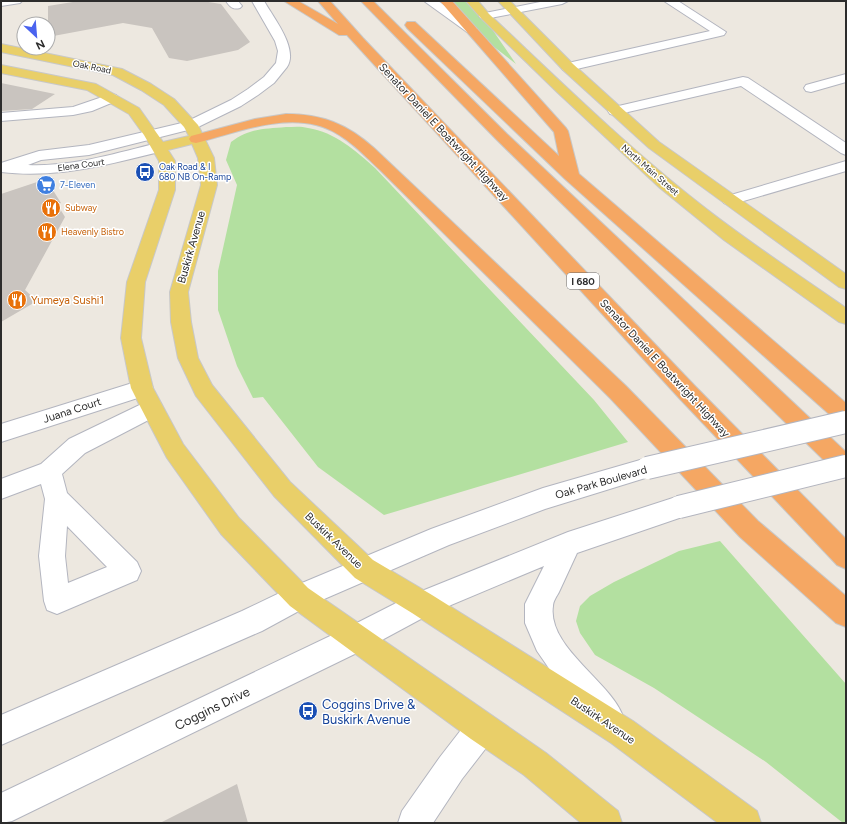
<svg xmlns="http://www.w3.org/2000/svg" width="847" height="824" font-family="Figtree,sans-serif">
<rect width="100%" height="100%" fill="#ede8e0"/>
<path fill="#b3e0a0" d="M446 1H470L483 16 516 64 471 29Z
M286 127C293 127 301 126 308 128 335 132 356 151 375 168L594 400 628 442 384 515 318 467 263 397 253 398 237 366 218 310V271L237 185 226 160 231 142C250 128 264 129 286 127Z
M720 541 846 684V823H843L766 762 654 688 595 655 580 633 576 621 580 606 590 596 614 582 679 551Z"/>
<path fill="#c9c4bf" d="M79 1H202L221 4 250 42 238 50 187 61 169 58 152 28 123 23 48 37V6Z
M1 83 55 94 32 109 1 111Z
M46 179 61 203 57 204 65 217 25 290 37 301 1 322V194Z
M237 784 248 823H160Z"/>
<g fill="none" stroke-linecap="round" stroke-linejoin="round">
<defs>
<path id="minor" d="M1 1H22L20 3 1 6Z
M226 1H238L242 6 240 8C233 10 230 7 226 1Z
M252 1H264C273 17 299 49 287 67L274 83 258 95 241 106 196 128 89 155 41 160 28 165C72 167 116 153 158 143L163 145 166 148 163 151C110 164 57 179 1 172V163L39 151 89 145 186 122 231 100 248 89 264 77 276 63 278 51 275 41Z
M424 1H438L477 29 475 32H467Z
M545 1H568L562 4 485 19 481 18 479 16 481 14 485 13Z
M664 1H678L726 32 724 35 720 36 568 71 563 70 562 67 563 64 568 63 710 31Z
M846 74V82L811 92 806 91 804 88 806 85Z
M743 77 748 78 846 143V155L841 153 741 86 615 115 610 114 608 111 610 108Z
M111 94 116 95 118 98 116 101 92 111 73 115 1 121V113L73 107Z
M846 161V171L730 205 724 203 722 200 724 197Z
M142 380 150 382 153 388 150 394 1 442V424Z
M152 399 160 402 163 408 160 414 85 453 62 474 67 493 137 562 141 571 137 580 57 614 47 610 44 601 39 556 45 499 41 484 1 499V479L41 464 69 439ZM67 526 107 567 68 583 65 556Z
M647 458 655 461 659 468 655 475 545 509 449 545 308 606 262 631 1 745V715L242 611 290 588 431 529 543 488Z
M679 496 688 499 691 507 688 515 577 553C571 566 565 579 559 592 557 596 553 601 553 606 547 646 608 680 622 714L618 725 607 729 596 725 555 677 537 651 525 623V604L544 566 432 613 367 648 12 821 1 823V793L347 628 412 595 568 532Z
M482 713 493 717 497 728 493 739 462 779 433 823H398L402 811 440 757 471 717Z"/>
<path id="major" d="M466 1H478L489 14C558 79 626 146 700 204 747 241 797 274 846 308V324L839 322 724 240 660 188 557 92 481 18Z
M498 1H510L573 64 659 142 846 274V289L839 287 649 148 563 70Z
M1 44 122 69 151 84 174 99 198 125 214 158 217 185 188 292 191 322 198 358 212 385 290 482 373 560 432 595 633 721 757 811 761 823H718L611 743 412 613 355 578 274 496 196 396 178 358 171 322 170 292 201 185 198 158 192 144 168 150 175 161V190L145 282 141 338 153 388 183 444 239 518 308 588 546 753 618 811 622 823H581L524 775 471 739 290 606 221 534 167 458 141 408 131 388 121 338 127 282 159 190V161L144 135 129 114 87 90 1 73V65L96 84 139 108 163 142 189 136 184 127 164 105 141 90 113 75 1 52Z"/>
<path id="highway" d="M284 1H298L338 24 318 1H330L363 38 695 386 846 539V569L837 565 679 398 347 35H339Z
M361 1H373L507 134 846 452V477L838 474 497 140Z
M440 1H452L566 128 568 131 579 174 846 403V425L838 422 565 179 407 28 405 25 407 22H415L559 156 554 132Z
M286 114C322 114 347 124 374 148L626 386 758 521 846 596V627L836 623 740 537 610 398 380 170C362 153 342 131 316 125 278 115 232 134 196 143L191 142 189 139 191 136 255 119Z"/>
</defs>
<use href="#minor" stroke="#b3b5bf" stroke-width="2"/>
<use href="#major" stroke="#c8c8c8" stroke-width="2"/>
<use href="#highway" stroke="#c8c8c8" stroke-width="2"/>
<use href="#minor" fill="#fff" fill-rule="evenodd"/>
<use href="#major" fill="#e9cf69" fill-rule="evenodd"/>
<use href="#highway" fill="#f5a763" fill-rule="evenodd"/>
<defs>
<path id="minor-bridge" d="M647 468 846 422
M679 507 846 466"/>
</defs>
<use href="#minor-bridge" stroke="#b3b5bf" stroke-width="24" stroke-linecap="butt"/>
<use href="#minor-bridge" stroke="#fff" stroke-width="22"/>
</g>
<defs>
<symbol id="bus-disc" viewBox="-11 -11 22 22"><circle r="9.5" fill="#1a4fb4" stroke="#fff"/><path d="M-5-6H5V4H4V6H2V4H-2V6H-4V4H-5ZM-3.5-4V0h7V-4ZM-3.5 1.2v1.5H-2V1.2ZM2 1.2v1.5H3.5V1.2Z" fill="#fff"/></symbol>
<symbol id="supermarket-disc" viewBox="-11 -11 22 22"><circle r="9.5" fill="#3f7fe0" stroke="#fff"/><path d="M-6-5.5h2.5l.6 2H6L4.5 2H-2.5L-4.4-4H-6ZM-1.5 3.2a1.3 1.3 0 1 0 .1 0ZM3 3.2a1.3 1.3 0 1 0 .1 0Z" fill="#fff"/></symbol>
<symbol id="restaurant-disc" viewBox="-11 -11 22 22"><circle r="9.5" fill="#e8710a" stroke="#fff"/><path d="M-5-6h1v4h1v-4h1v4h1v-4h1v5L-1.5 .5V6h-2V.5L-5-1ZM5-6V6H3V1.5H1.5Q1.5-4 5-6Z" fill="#fff"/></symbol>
</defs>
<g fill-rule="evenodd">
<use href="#bus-disc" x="134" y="161" width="22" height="22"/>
<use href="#supermarket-disc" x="35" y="174" width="22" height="22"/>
<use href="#restaurant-disc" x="40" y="197" width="22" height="22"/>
<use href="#restaurant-disc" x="36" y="221" width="22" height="22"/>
<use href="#restaurant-disc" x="6" y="289" width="22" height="22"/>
<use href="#bus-disc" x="297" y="700" width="22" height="22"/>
</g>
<g text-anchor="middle" stroke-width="3" stroke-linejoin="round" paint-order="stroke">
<g font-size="9" fill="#2c2c2c" stroke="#fff">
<text transform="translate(92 67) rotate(11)" y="3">Oak Road</text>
<text transform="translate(81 165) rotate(-8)" y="3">Elena Court</text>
<text transform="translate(650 170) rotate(41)" y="3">North Main Street</text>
</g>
<g font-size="9" fill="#164399" stroke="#fff" text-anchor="start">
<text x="159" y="170">Oak Road &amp; I<tspan x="159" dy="10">680 NB On-Ramp</tspan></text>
</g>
<g font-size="9" fill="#366cbe" stroke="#fff" text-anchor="start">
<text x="60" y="188">7-Eleven</text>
</g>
<g font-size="9" fill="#c56008" stroke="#fff" text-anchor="start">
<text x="65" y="211">Subway</text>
<text x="61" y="235">Heavenly Bistro</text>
</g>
<rect fill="#fff" stroke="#6b6b6b" stroke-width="1" x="567" y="273" width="32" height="16" rx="3"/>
<g font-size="10" font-weight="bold" fill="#2c2c2c">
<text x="583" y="285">I 680</text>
</g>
<g font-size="11" fill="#2c2c2c" stroke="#fff">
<text transform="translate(444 132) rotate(47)" y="4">Senator Daniel E Boatwright Highway</text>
<text transform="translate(191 247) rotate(-74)" y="4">Buskirk Avenue</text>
<text transform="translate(665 368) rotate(47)" y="4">Senator Daniel E Boatwright Highway</text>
<text transform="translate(72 410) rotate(-18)" y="4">Juana Court</text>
<text transform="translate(601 482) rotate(-16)" y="4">Oak Park Boulevard</text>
<text transform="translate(334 540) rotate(44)" y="4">Buskirk Avenue</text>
<text transform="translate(603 720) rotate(34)" y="4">Buskirk Avenue</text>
</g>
<g font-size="11" fill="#c56008" stroke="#fff" text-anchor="start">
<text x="31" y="304">Yumeya Sushi1</text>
</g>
<g font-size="13" fill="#164399" stroke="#fff" text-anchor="start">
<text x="322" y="709">Coggins Drive &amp;<tspan x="322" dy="15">Buskirk Avenue</tspan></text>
</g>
<g font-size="13" fill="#2c2c2c" stroke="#fff">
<text transform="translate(212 708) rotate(-26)" y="5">Coggins Drive</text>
</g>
</g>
<rect width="847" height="824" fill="none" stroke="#2c2c2c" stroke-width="4"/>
<g transform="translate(36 36) rotate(154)"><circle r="19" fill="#ffffff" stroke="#ababab"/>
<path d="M0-3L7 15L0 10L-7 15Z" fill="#4a63ef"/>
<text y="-6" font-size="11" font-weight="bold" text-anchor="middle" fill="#2c2c2c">N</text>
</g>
</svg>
